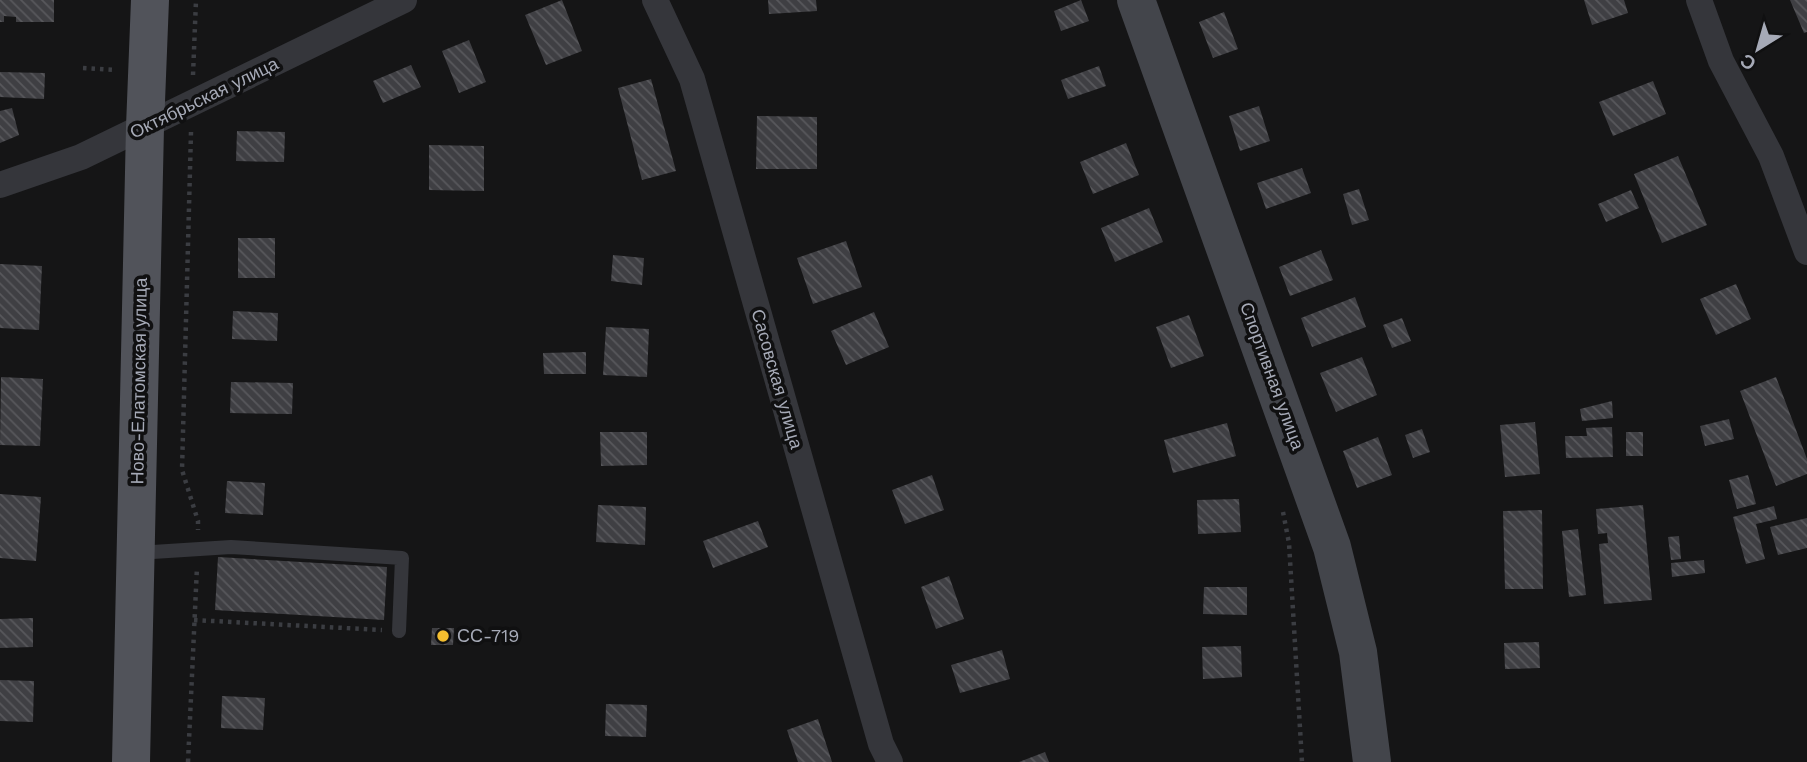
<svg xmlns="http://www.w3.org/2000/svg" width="1807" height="762" font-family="'Work Sans',sans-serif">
<defs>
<pattern id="building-back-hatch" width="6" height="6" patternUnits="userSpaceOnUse" patternTransform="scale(1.75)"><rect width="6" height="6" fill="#3f3f43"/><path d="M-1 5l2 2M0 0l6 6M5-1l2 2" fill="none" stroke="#58585c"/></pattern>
</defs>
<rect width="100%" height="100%" fill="#151516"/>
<path fill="url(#building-back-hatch)" d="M0 0H54V22H16V17L4 16V22H0Z
M562 0 582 51 546 65 525 15Z
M768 0H816L817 11 769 14Z
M1081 0 1089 21 1061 31 1054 11Z
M1584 0H1624L1628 13 1592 25Z
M1790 0H1807V32L1804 33Z
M1224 12 1238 49 1213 58 1199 22Z
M469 40 486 82 459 93 442 51Z
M411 65 421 87 383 103 373 81Z
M1099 66 1106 86 1068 99 1061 80Z
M0 72 45 73 44 99 0 97Z
M651 79 676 171 642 180 618 88Z
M1653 81 1666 114 1613 136 1599 102Z
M1259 106 1270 141 1240 151 1229 116Z
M12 108 19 135 0 143V111Z
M757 116 817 117V169H756Z
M237 131 285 132 284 162 236 161Z
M1126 143 1139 175 1093 194 1080 162Z
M429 145 484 146V191L429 190Z
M1678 156 1707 225 1662 243 1634 174Z
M1302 168 1311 193 1266 209 1257 183Z
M1359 189 1369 220 1352 225 1343 194Z
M1631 190 1639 208 1606 222 1598 204Z
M1149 208 1163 242 1115 262 1101 228Z
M238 238H275V278H238Z
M846 241 862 287 813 304 797 258Z
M1321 250 1333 280 1290 296 1279 267Z
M613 255 644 258 642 285 611 281Z
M0 264 42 266 39 330 0 328Z
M1736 284 1751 319 1716 335 1700 299Z
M1355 297 1366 327 1312 347 1301 318Z
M233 311 278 313 277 341 232 339Z
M874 312 889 347 846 365 831 331Z
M1189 315 1204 356 1171 368 1156 327Z
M1402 318 1411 341 1392 348 1383 325Z
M606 327 649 329 647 377 603 375Z
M586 352V374H544L543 353Z
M1362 357 1377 395 1336 412 1320 373Z
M1 377 43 379 40 446 0 445Z
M1776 377 1807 459V474L1776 486 1740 391Z
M231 382 293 383 292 414 230 413Z
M1612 401 1613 418 1582 421 1580 409Z
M1729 419 1734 439 1705 446 1700 426Z
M1535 422 1540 474 1505 477 1500 425Z
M1227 423 1236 456 1173 473 1164 440Z
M1612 427 1613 457 1566 458 1565 436H1587L1586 428Z
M1422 429 1430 452 1413 458 1405 435Z
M600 432H647V465L601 466Z
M1626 432H1643V456H1626Z
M1378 437 1392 475 1357 488 1343 451Z
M932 475 944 510 905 524 892 490Z
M1748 475 1756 504 1737 509 1729 480Z
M227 481 265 483 263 515 225 513Z
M0 494 41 497 36 561 0 558Z
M1239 499 1241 532 1198 534 1197 500Z
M598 505 646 507 645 545 596 542Z
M1643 505 1652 600 1604 604 1599 544 1608 543 1607 533 1598 534 1596 509Z
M1774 506 1777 519 1756 524 1765 559 1746 564 1733 517Z
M1542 510 1543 589H1505L1503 511Z
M1807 518V548L1778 555 1770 527Z
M758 521 768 547 713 568 703 541Z
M1578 529 1586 595 1569 597 1562 531Z
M1679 536 1681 559 1671 560 1668 537Z
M218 557 387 567 384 620 215 610Z
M1704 560 1705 573 1672 577 1671 563Z
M949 576 964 619 936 629 921 587Z
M1204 587H1247V615L1203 614Z
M33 618V647L0 648V619Z
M432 628H454L453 645H431Z
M1539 642 1540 668 1505 669 1504 643Z
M1241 646 1242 677 1203 679 1202 647Z
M1002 650 1010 679 960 693 951 665Z
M0 680 34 681 33 722 0 721Z
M222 696 265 698 263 730 221 728Z
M606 704 647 705 646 737 605 736Z
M818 719 832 762H798L787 730Z
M1045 752 1049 762H1019Z"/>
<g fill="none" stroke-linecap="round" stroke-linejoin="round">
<path stroke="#3b3d42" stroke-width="4.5" stroke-dasharray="3.5 5" stroke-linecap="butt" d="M83 68 115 70
M193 75 196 0
M191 132 182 470 198 521V530
M1283 512 1289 543 1302 762
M194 620 382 630
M188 762 197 567"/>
<path stroke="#35363b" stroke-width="14" d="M137 553 231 547 402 558 399 631"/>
<path stroke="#35363b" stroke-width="26" d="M655 0 692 79 881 744 890 762
M1699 0 1721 61 1771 156 1807 252
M0 185 81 157 404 0"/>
<path stroke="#43454b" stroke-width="38" d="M1136 0 1332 547 1358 652 1372 762"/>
<path stroke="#51535a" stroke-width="38" d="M131 762 145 127 150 0"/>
</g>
<circle fill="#f4be2f" stroke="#101011" stroke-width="2.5" cx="443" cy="636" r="7"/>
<g text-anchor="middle" stroke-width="7" stroke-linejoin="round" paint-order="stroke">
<g font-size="18" fill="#a6aab7" stroke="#101011">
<text transform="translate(204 98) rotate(-26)" y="6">Октябрьская улица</text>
<text transform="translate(1272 376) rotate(70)" y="6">Спортивная улица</text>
<text transform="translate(777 379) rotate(74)" y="6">Сасовская улица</text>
<text transform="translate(139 381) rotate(-89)" y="6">Ново-Елатомская улица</text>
</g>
<g font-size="18" fill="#a6aab7" stroke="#101011" text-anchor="start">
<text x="457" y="642">СС-719</text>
</g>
</g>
<g transform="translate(1758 49) rotate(217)" stroke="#101011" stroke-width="5" paint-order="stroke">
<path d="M0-5L12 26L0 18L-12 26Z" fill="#a6aab7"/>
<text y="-10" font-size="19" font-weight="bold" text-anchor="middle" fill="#a6aab7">С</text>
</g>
</svg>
